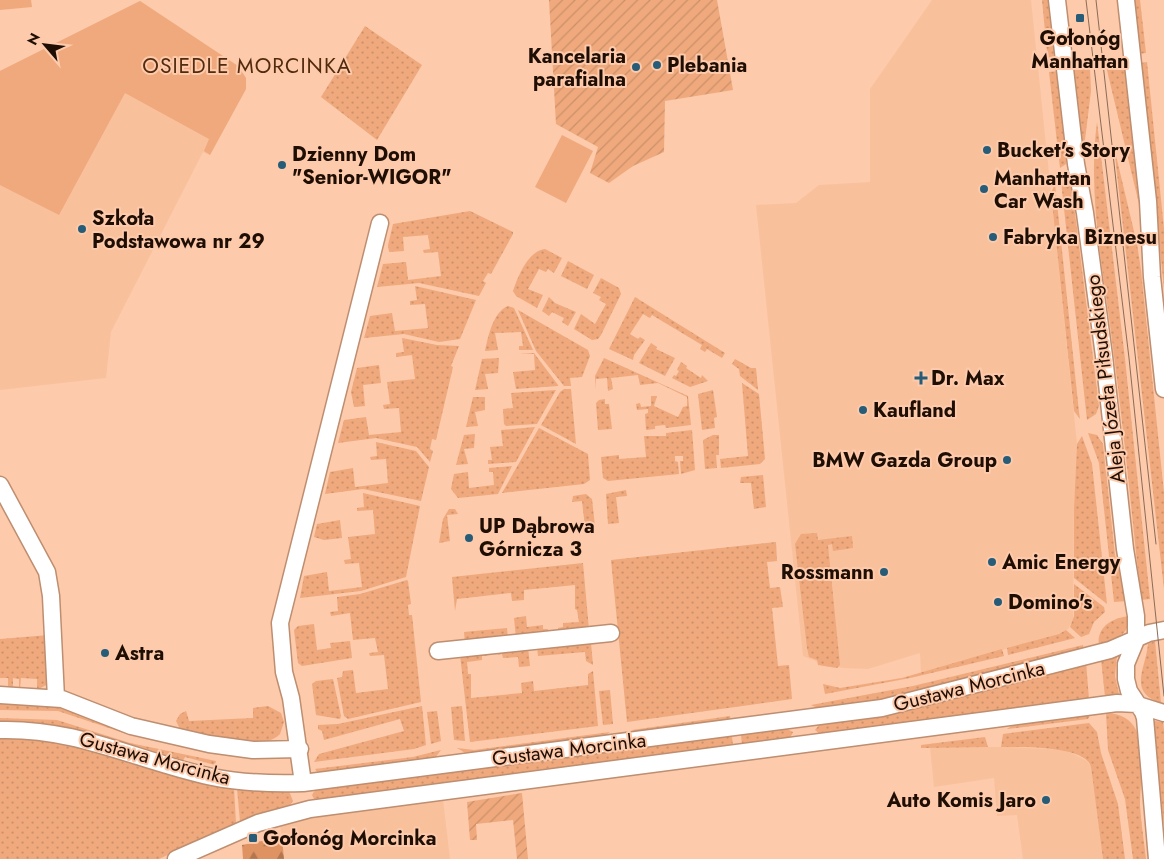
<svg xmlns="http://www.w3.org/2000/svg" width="1164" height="859" font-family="Jost,sans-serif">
<defs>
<pattern id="grass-dots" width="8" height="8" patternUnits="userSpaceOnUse" patternTransform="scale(1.25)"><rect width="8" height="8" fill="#efa97c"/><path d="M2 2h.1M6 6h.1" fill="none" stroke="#cc906a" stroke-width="1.8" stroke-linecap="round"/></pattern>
<pattern id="forest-firs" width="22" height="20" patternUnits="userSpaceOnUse" patternTransform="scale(1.25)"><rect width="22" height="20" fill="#df9362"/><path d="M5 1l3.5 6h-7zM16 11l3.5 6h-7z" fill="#b4764f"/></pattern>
<pattern id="garden-furrows" width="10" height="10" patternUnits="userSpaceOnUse" patternTransform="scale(1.25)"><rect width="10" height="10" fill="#efa97c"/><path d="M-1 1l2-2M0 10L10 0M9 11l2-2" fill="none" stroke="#cc906a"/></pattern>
</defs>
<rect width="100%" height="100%" fill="#fdcaab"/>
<path fill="#f9c09c" d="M932 0H1031L1077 444 1074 508 1073 619 1068 629 1059 634 921 673 920 653 868 669 844 668 826 665 803 656 756 205 796 203 819 185 870 182V89Z
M140 1 238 66 246 78V89L210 155 203 152 111 332 106 378 0 390V71Z
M930 747H1012L1066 750 1087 761 1091 767 1103 859H1023L1017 815 997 816 994 778 934 787Z
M443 799 450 859H284L280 824 304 818Z"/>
<path fill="url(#grass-dots)" d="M1042 0H1050L1057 62 1048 63Z
M1134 0H1140L1146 53 1139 54Z
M365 26 422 65 377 140 321 97Z
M1147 62 1164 229V288L1140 63Z
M1126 64 1141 202 1139 204 1106 66Z
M1090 68 1091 91 1083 156 1072 70Z
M1058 71 1067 157 1066 164 1060 168 1049 72Z
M1097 122 1125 359 1150 599 1141 600C1132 516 1124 431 1113 348 1104 273 1087 197 1097 122Z
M1114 147 1137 244 1141 270 1164 493V589Z
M1061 181 1068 183 1072 189 1099 406 1096 414 1087 420Z
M1055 184 1079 412 1080 419 1074 411 1051 193Z
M470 211 513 232V234L491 274 488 273 483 281 486 283 479 296 419 283 377 287 383 264 406 262 408 280 441 276 438 252 424 253 423 250 430 249 428 235 403 237 404 251 389 252 388 245 393 224Z
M545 249 562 258 554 273 548 269 546 272 539 269 528 289 543 295 537 308 516 296 513 291C518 276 528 251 545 249Z
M568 261 594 275 587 289 561 276Z
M601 278 619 288 621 294 601 335 598 339 592 340 574 329 581 314 595 324 606 304 599 300 601 297 593 293Z
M415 286 476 300 460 339 439 342 404 334 364 338 370 316 392 313 395 331 428 328 425 304 410 305V301L417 300Z
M549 297 555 303 576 312 568 326 562 322 564 318 552 312 549 316 542 311Z
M635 297 725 353 722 358 707 349 705 352 700 349 702 345 652 315 650 318 643 314 630 334 638 339 640 337 645 340 634 355 633 360 609 349Z
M508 306 514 308 533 350H519V346H523L521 332 495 333 498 350 485 351C488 337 493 312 508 306Z
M518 310 588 350 590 356 582 377 570 378 571 386H564L536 351Z
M402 338 437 345 459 346 451 366 453 367 436 440 432 439 430 449 433 451 430 462 417 447 376 438 338 443 344 420 366 417 369 435 401 432 399 408 384 409 383 405 390 404 387 382 415 379 412 355 396 357V353L404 352Z
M651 343 657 347 656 349 675 358 665 376 639 363Z
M534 353 558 385V386L516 389 513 372 535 370 534 354H520Z
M499 358 498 373 485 374 488 389 475 390 482 359Z
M604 358 688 396 691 425 666 428 665 425 655 426V429L646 430 645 414 648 413V409L637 410 636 404 640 403 641 407 651 406V396H657L654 406 678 417 683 407 687 406V397L658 383 640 385 638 375 611 378 613 389 608 391 607 378 596 379V390L595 376Z
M735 359 751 368H756L758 390 740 376 739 369 732 364Z
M681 362 687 366 686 368 701 378 702 375 708 381 690 387 672 378 674 375 676 376 679 371 677 370Z
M379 365 381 383 363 385 365 406 354 407 351 392 357 368Z
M742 383 759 394 765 459 760 464 721 468 720 459 748 456Z
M564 389H571L576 444 541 425 560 392Z
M556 390 537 424 506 426 504 424 503 409 513 408 511 393Z
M713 390 717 417 714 418 715 428 702 430 698 394Z
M473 397H485V410L475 412 478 426 466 427Z
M605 399V404H609L612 429 598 430 596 403 599 400Z
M535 427 516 462 488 464V460H492L490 447 503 446 501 430Z
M539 428 588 454 590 480 584 484 502 493Z
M692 430 695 470 681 474 680 461H683V456H675V461L678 462 679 474 608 481 603 478 601 457 619 455V459L646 457 644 436H666V433Z
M1088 433 1097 435 1103 444 1115 555 1127 601 1114 602 1099 463Z
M475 434 474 448 464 449 468 464 456 465 464 435Z
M713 435H719V455H716L717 468 705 469 703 440Z
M1082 436 1092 464 1107 604 1074 578V508L1077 444Z
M376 442 416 451 429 467 421 501 363 489 325 494 330 472 353 468 355 487 388 483 386 459 371 460 370 457 377 456Z
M512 466 498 494 458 498 451 489 454 474 468 472 469 488 494 485 493 472H489V468Z
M763 475 766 507 754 509 751 483H740L741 477Z
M626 490 627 496 616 497 619 523 608 524 606 494Z
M363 493 420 506 406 577 361 591 300 598 304 576 327 572 329 591 362 587 359 563 345 564 344 560 351 559 348 537 375 534 373 510 357 511V508L364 507Z
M586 494 592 499 595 526 585 527 582 501 572 502 573 496Z
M449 509H455L458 514 447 515 450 541 439 543 443 519Z
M340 520 342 538 324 540 314 537 317 524Z
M817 533 818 540 852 536 853 548 833 551 832 544 828 545 840 665 837 668 818 665 817 660 809 657 807 648 795 544 801 534Z
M776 542 777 561 767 562 770 588 780 587 783 607 772 608 778 666 789 665 792 699 627 722 611 560Z
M583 563 589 630 558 633V628L563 627V623L579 622 577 610 575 609V585L524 590V600L512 601 511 593 457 599 455 611 452 577Z
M407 580 408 581 411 604 408 605 409 615H412L421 702 348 719 344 716 337 678 342 677 343 671 353 670 356 693 388 689 384 655 370 656 369 653 378 652 375 638 353 640 350 613 331 616 330 612 338 611 337 597 360 594Z
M1074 584 1104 607 1105 612 1094 622 1089 634 1081 637 1070 627 1074 616Z
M526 616 527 627 543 625V629H548L549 635 516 638 514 618Z
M1129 616C1130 636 1114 640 1099 646 1096 627 1112 618 1129 616Z
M314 624 317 650 331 648 330 643 350 641 352 658 302 666 298 663 294 630 298 626Z
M507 628 508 639 465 643 464 632Z
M1066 630 1075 638 1008 655 1007 648 1059 634Z
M49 635 48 684 37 690V679L21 678 20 689H19V679L13 678V689H8V678H0V639Z
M1155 641 1161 703C1127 692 1146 668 1148 644Z
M591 643 593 665 586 661 585 652 538 656 537 646Z
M1083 645 1084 650 877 701 817 708 811 705 913 686Z
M528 647 530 666 519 667 518 657 503 658 502 654 498 655 497 651Z
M1002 649 1004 656 910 678 825 694 823 684 840 688 902 678Z
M487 651V656H482V660L467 662 468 674H471V698L522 693 521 683 533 681 534 691 588 685V674L593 671 598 726 470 742 460 655Z
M1117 655 1115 676 1119 694 1105 697 1101 659Z
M1086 662 1089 699 820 734 815 730 819 725 912 709Z
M333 679 341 716 340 719 316 715 312 684 316 681Z
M610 690 613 724 603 725 599 691Z
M0 702 62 706 127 734 58 711 0 710Z
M268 706 281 713 284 722 280 734C263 753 204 735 180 729L176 721 180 714 186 711 189 721 253 718V708Z
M422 706 426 745 414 749 314 762 319 754 404 731 400 719 324 740 322 731 318 729V725L338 724Z
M462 706 465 741 454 740 451 707Z
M437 711 441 741 431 744 427 712Z
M1106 713C1154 714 1140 773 1140 805 1141 823 1144 841 1146 859H1133L1125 799 1108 750Z
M1091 714 1088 719 1007 729 1013 725Z
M730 716 731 721 637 732 632 730Z
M0 718 57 720 130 743 216 761 215 765 185 757 183 761C120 742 67 721 0 722Z
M1155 721 1163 722 1164 730V827L1153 722Z
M1089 723 1097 732 1101 753 1118 804 1125 859H1103L1091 767C1086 745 1019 747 1001 747L1003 734Z
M787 729 793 732 790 738 742 745 741 735Z
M610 732 603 737 469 755 457 748 474 750Z
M732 736 733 746 319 800 314 799 312 795 316 789Z
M0 737 56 740 234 788 236 823 159 859H0Z
M985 737 988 747 921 748V745Z
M441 750 435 758 318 773 315 769 413 757Z
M237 789 289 791 293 801 290 805 240 821Z"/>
<path fill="url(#forest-firs)" d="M282 837 284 859H243L242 845Z"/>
<path fill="url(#garden-furrows)" d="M549 0H717L733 90 665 101 664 152 633 166 609 183 590 173 598 147 556 124Z
M522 793 528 859H517L513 820 476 824 477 840H470L467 802Z"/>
<path fill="#efa97c" d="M0 0H31L32 7 0 10Z
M140 1 238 66 246 78V89L210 155 204 151 209 139 125 93 59 215 0 185V71Z
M562 135 593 151 566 203 535 187Z"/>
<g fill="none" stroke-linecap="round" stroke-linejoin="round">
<defs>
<path id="minor" d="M1057 0 1076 164 1085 213 1104 356 1125 549 1136 616V640L1126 664V679L1129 691 1143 712 1145 718 1157 859
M1126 0 1148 201 1152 277 1164 389
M0 485 47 572 51 596 56 698
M438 651 611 633
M0 695 62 699 131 726 209 744 253 750 300 749
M1138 705 1164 713
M0 730C79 728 137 761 212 777 242 783 272 784 303 783L882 708 1110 650 1149 633 1164 630
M303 783 291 698 284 672 280 623 380 223
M176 859 258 823 310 809 1117 703 1137 704"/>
</defs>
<use href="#minor" stroke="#be8e70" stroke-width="19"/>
<use href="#minor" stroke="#fff" stroke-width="16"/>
<path stroke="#8c6b56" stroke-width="1" d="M1086 0 1129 358 1164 696
M1096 0 1156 544"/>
</g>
<g fill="#265c77" stroke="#fdcaab" stroke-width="2">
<rect x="1075" y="13" width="10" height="10" rx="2.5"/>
<circle cx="657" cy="65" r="5"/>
<circle cx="636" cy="67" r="5"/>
<circle cx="987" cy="150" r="5"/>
<circle cx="282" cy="165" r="5"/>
<circle cx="984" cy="189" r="5"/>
<circle cx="82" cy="229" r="5"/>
<circle cx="993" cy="237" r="5"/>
<path d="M918.5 370.5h5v5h5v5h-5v5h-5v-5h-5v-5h5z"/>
<circle cx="863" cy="410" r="5"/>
<circle cx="1007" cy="460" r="5"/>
<circle cx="469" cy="538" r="5"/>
<circle cx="992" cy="562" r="5"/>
<circle cx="884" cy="572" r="5"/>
<circle cx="998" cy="602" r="5"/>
<circle cx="105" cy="653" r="5"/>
<circle cx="1046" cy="800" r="5"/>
<rect x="248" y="833" width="10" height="10" rx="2.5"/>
</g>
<g text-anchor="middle" stroke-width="4" stroke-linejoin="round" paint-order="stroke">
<g font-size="20" font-weight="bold" fill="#1f0e04" stroke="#fdcaab" text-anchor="start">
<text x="1080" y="45" text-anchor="middle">Gołonóg<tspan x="1080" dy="23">Manhattan</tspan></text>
<text x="626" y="63" text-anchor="end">Kancelaria<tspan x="626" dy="23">parafialna</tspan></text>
<text x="667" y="72">Plebania</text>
<text x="997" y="157">Bucket's Story</text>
<text x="292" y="161">Dzienny Dom<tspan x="292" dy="23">"Senior-WIGOR"</tspan></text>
<text x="994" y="185">Manhattan<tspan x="994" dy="23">Car Wash</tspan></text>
<text x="92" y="225">Szkoła<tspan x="92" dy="23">Podstawowa nr 29</tspan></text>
<text x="1003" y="244">Fabryka Biznesu</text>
<text x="931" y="385">Dr. Max</text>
<text x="873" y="417">Kaufland</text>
<text x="997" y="467" text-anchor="end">BMW Gazda Group</text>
<text x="479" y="533">UP Dąbrowa<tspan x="479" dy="23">Górnicza 3</tspan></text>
<text x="1002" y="569">Amic Energy</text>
<text x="874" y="579" text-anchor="end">Rossmann</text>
<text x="1008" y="609">Domino's</text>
<text x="115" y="660">Astra</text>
<text x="1036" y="807" text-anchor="end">Auto Komis Jaro</text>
<text x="263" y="845">Gołonóg Morcinka</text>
</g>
<g font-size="20" fill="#1f0e04" stroke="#fdcaab">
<text transform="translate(1105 379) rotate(-97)" y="7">Aleja Józefa Piłsudskiego</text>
<text transform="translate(969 686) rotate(-14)" y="7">Gustawa Morcinka</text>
<text transform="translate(569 749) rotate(-7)" y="7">Gustawa Morcinka</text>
<text transform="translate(155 758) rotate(15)" y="7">Gustawa Morcinka</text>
</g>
<g font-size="21" letter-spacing="1" fill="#522a0d" stroke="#fdcaab">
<text x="247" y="73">OSIEDLE MORCINKA</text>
</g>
</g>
<g transform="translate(45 45) rotate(298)" stroke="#fdcaab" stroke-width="4" paint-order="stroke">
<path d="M0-4L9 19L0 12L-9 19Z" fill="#1f0e04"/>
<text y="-8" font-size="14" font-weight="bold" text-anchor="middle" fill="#1f0e04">N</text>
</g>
</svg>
